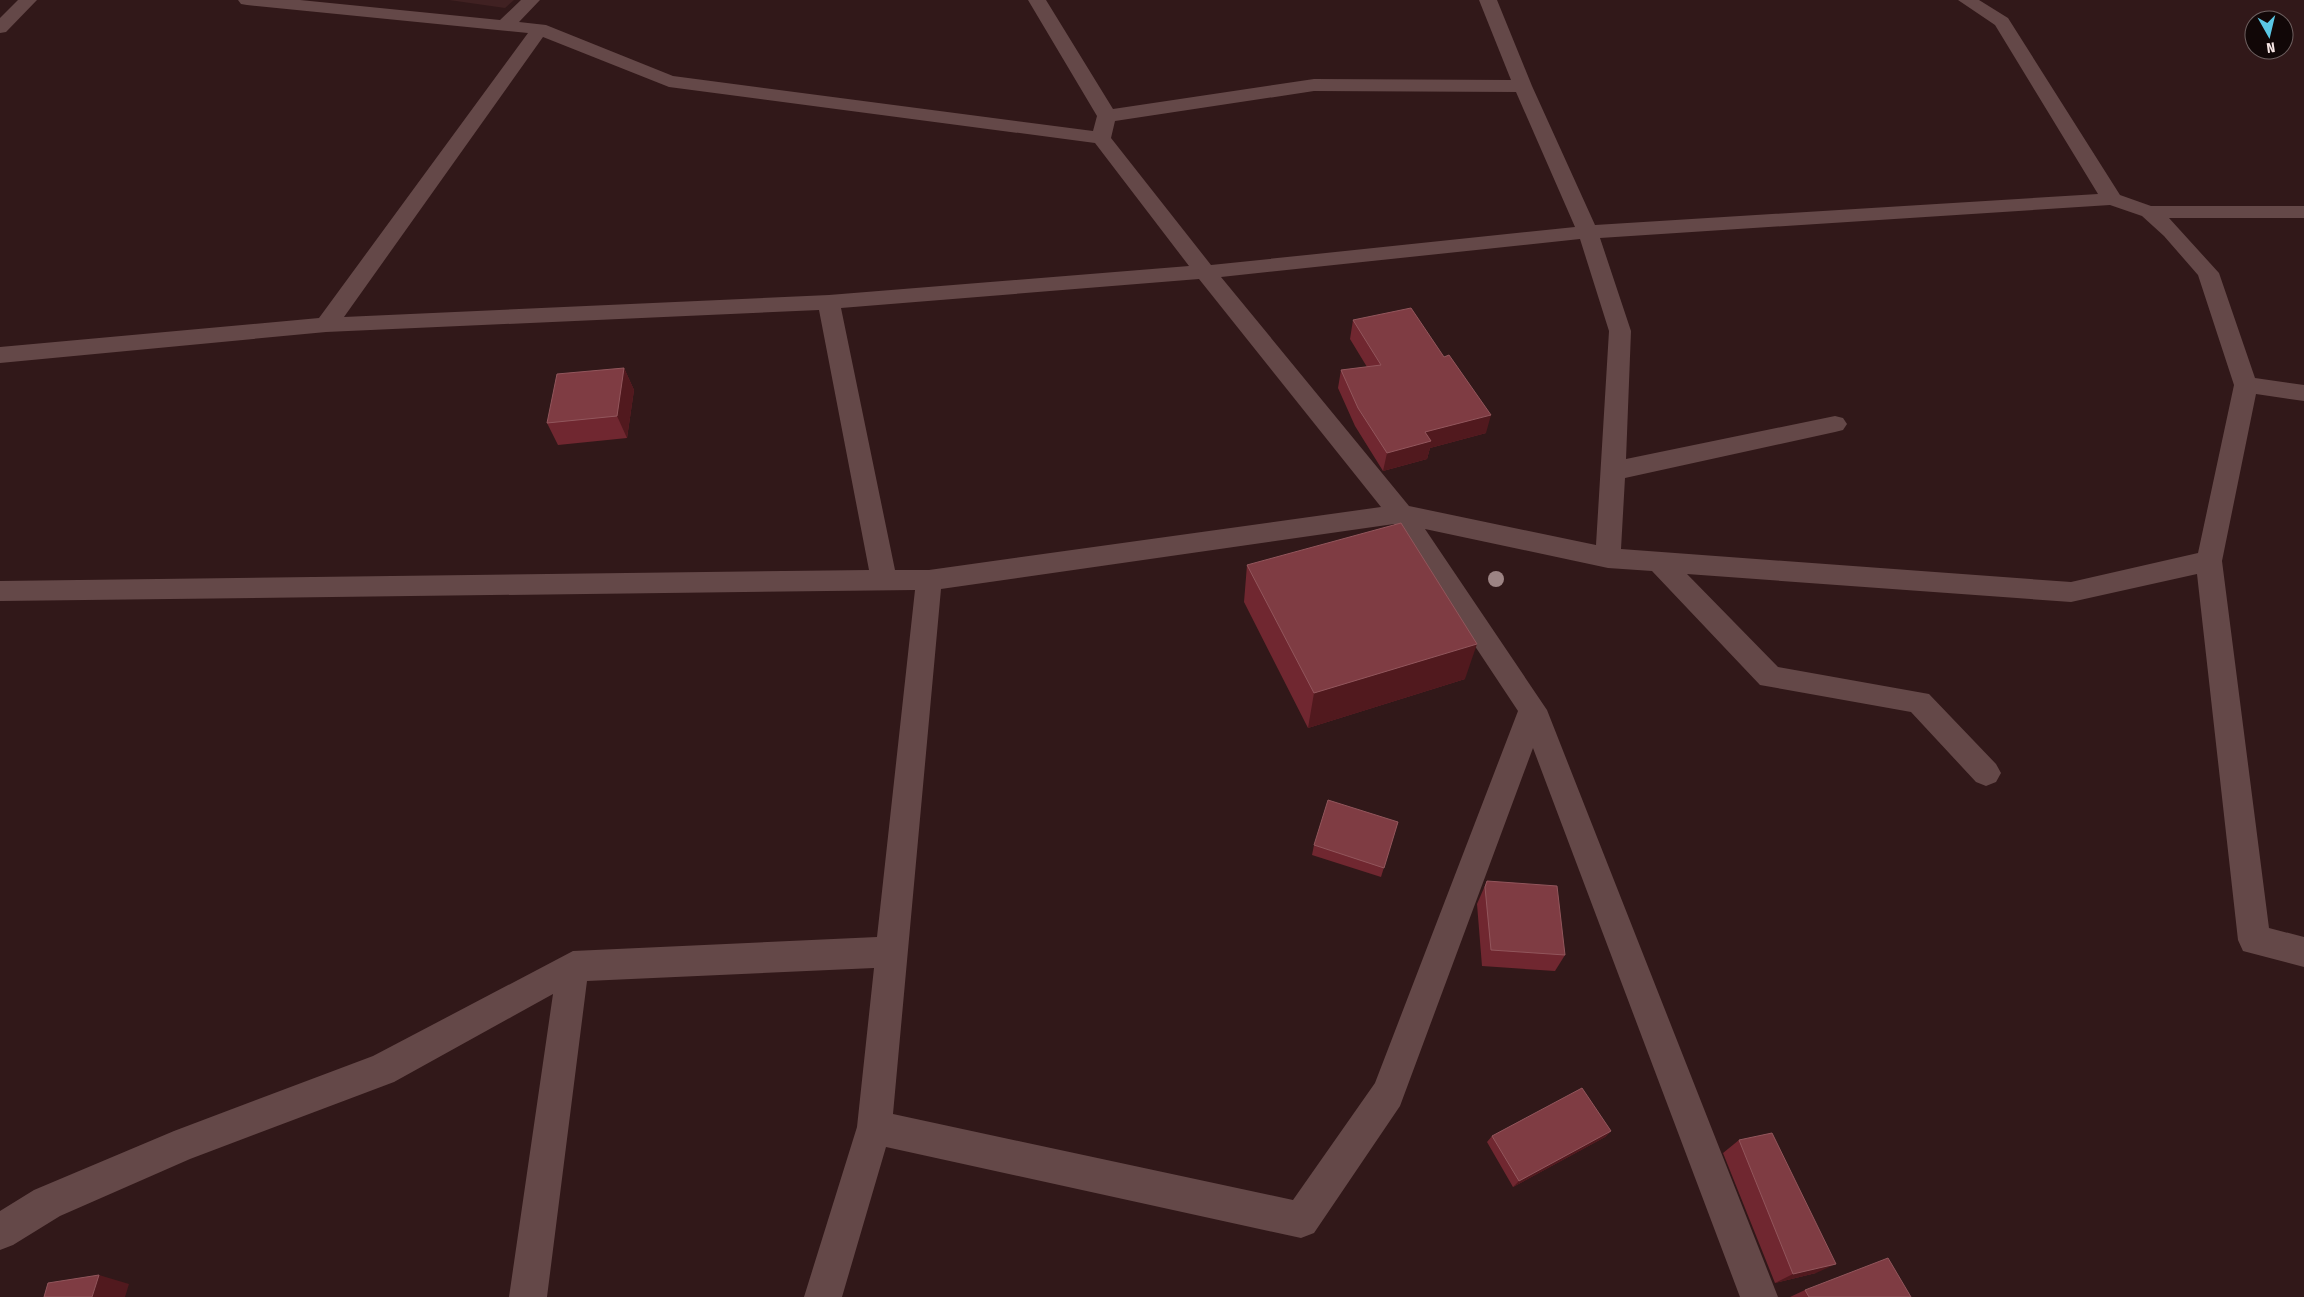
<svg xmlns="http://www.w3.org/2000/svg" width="2304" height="1297" font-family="'Fira Sans Condensed',sans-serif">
<rect width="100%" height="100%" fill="#311819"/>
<path fill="#402122" d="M449 0H514L505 8Z"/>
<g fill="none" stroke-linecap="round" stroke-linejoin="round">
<path fill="#644848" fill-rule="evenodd" d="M18 0H37L6 32 0 33V18Z
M238 0H300L500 20 521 0H540L519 22 546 25 673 76 1093 131 1097 116 1028 0H1046L1113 109 1314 79 1511 80 1479 0H1497L1532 86 1595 225 2098 194 1995 25 1958 0H1979L2008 18 2120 195 2151 206H2304V218H2169L2219 273 2255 378 2304 385V401L2256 394 2222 561 2269 928 2304 937V967L2243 951 2238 940 2197 574 2071 602 1687 574 1778 667 1929 694 1996 764 2001 773 1996 782 1986 786 1976 782 1911 712 1760 685 1652 571 1608 568 1425 529 1547 710 1778 1297H1740L1533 748 1400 1106 1314 1233 1301 1238 886 1147 842 1297H804L857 1127 874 968 587 981 547 1297H509L553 994 394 1082 190 1159 60 1216 13 1245 0 1250V1211L34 1190 174 1131 373 1056 573 951 877 937 915 590 0 601V581L869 570 819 310 326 332 0 363V347L319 318 528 33 247 5 241 4ZM543 37 669 87 1095 143 1189 266 829 295 344 317ZM1314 91 1516 92 1575 227 1211 265 1111 138 1115 121ZM2110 205 2142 216 2164 236 2198 275 2234 385 2198 553 2071 582 1621 549 1625 478 1835 432 1843 430 1847 424 1843 418 1835 416 1626 459 1631 331 1600 238ZM1580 239 1609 331 1596 545 1409 506 1221 277ZM1199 279 1381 507 929 570H895L841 308ZM1394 524 1518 711 1375 1083 1293 1200 893 1114 941 589Z"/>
</g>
<circle fill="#9d8484" cx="1496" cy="579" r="8"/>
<path fill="#702730" d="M1353 320 1486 433 1430 448 1427 459 1383 471 1355 426 1338 388 1341 370 1367 367 1350 339Z
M624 368 634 390 627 438 558 445 547 423Z
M1247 565 1465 679 1308 728 1244 602Z
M1398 822 1381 877 1312 855 1314 845Z
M1487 881 1565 955 1555 971 1482 966 1477 904Z
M1611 1131 1605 1137 1513 1187 1487 1142 1492 1136Z
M1739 1140 1816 1273 1775 1283 1723 1153Z
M1805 1290 1911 1297H1790Z"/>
<path fill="#51191e" d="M624 368 634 390 627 438 617 416Z
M1491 415 1486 433 1430 448 1427 459 1383 471 1387 453 1425 432Z
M1477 644 1465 679 1308 728 1314 693Z
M1611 1131 1605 1137 1513 1187 1519 1181Z
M1836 1264 1816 1273 1775 1283 1793 1274Z
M99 1275 129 1284 125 1297H92Z"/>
<path fill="#7f3c43" stroke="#92565c" d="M1411 308 1444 357 1449 355 1491 415 1425 432 1431 441 1387 453 1358 408 1341 370 1381 365 1353 320Z
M624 368 617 416 547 423 557 374Z
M1401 523 1477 644 1314 693 1247 565Z
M1328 800 1398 822 1384 868 1314 845Z
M1487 881 1557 886 1565 955 1491 950 1485 887Z
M1582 1088 1611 1131 1519 1181 1492 1136Z
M1772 1133 1836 1264 1793 1274 1739 1140Z
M1888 1258 1911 1297H1809L1805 1290Z
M99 1275 92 1297H44L48 1283Z"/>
<g transform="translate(2269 35) rotate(172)"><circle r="24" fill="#110707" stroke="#6d6060"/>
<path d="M0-4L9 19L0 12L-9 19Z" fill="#5ac8e6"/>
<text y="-8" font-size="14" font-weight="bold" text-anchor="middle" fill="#f7e6e5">N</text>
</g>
</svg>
